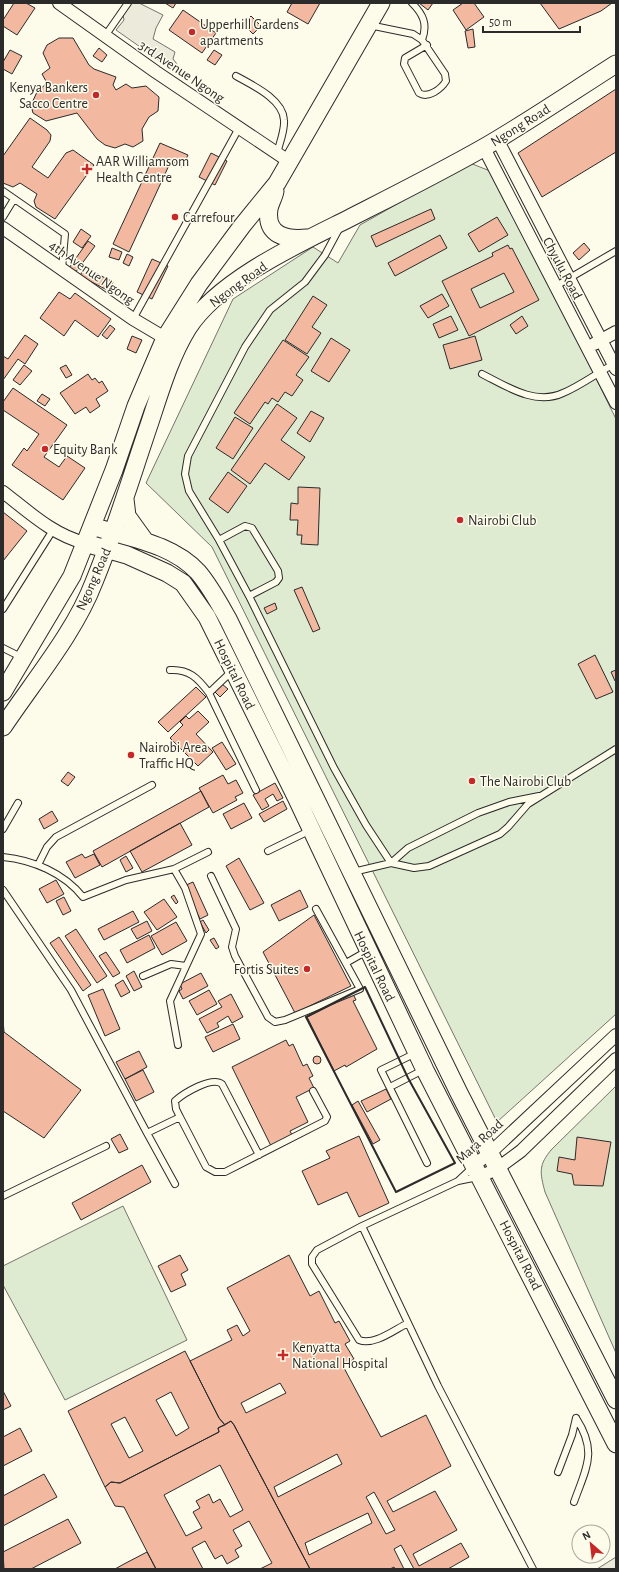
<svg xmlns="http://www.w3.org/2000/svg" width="619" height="1572" font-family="'Alegreya Sans',sans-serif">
<rect width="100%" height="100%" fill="#fdfbea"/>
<path fill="#deebd1" stroke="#74746e" d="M470 163 495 173 616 419V1014L497 1122 212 547 146 483 233 299 313 247 338 263 360 225Z
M616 1086V1353L545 1192C540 1173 538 1165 552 1149Z
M123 1206 187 1340 65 1400 3 1285V1266Z"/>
<path fill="#eceadb" stroke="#74746e" d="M131 3H139L163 15 156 28 153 39 175 52 173 59 177 64 173 70 116 30 124 20 123 15Z
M616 1557V1569H597Z"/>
<path fill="#f2b8a0" stroke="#2b2b2b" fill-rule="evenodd" d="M14 3H26L35 8 17 35 3 26V20Z
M165 3H176L173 8Z
M292 3H320L308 24 287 12Z
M419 3H433L428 10Z
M463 3H474L484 17 466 30 453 10Z
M540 3H612L601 11 559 29Z
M183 10 216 33 202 53 169 30Z
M251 16 261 26 253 34 243 24Z
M473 29 475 47 468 48 465 31Z
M59 38H73L89 65 94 69 116 77 113 85 116 90 126 84 132 88 146 86 159 97 158 111 149 117 142 129 143 141 133 147 125 144 115 148 105 145 97 139 77 113 46 121 33 113 31 105 37 92 47 83 42 74 50 68 43 53 47 45Z
M99 48 107 55 102 62 93 56Z
M10 50 22 56 12 74 3 69V62Z
M214 50 222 55 215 65 207 60Z
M616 89V152L542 197 518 153Z
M30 118 47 130 51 135 50 141 32 167 48 178 66 153 73 150 94 165 55 219 36 207 34 201 37 194 20 183 13 187 3 183V156Z
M160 143 188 155 182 167 171 161 129 252 113 244Z
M211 153 227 161 215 185 199 177Z
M431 209 435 219 376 247 371 236Z
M497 217 508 235 479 252 468 234Z
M81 229 91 236 82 248 73 242Z
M440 235 447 248 395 276 388 263Z
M88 241 95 246 75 273 69 268Z
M584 243 590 250 579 260 573 253Z
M508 245 510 249 512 248 539 300 469 336 442 281 493 256 492 253ZM504 273 514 292 480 308 471 289Z
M112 248 122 252 119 260 109 257Z
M127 254 133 257 129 266 123 263Z
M152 259 168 266 152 299 137 292Z
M84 267 113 282 109 291 80 276Z
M59 292 70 299 75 293 111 319 98 337 75 320 64 336 40 318Z
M442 294 449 306 428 318 420 306Z
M313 296 327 305 312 327 321 333 307 354 285 340Z
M451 316 458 330 439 338 433 324Z
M522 316 528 326 516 334 510 325Z
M110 325 115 329 107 339 102 335Z
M25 335 38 344 25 364 18 359 3 380V356L8 359Z
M132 336 142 340 136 353 127 349Z
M475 336 482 360 450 369 443 345Z
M331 338 350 350 329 382 311 371Z
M283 340 309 357 296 375 303 380 292 396 285 392 278 402 272 398 268 404 265 402 250 424 234 413Z
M24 365 32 371 20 385 13 380Z
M66 365 72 375 66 378 60 368Z
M88 374 92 380 95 378 99 383 102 381 108 391 96 399 100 406 90 413 86 407 75 414 60 393Z
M13 388 67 425 44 457 59 467 67 456 85 468 63 500 12 465 24 448 27 451 39 434 3 410V402Z
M42 394 50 399 45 406 37 401Z
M277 404 297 418 281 440 305 457 289 480 265 463 250 484 231 470Z
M311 411 324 418 310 442 297 433Z
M235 417 253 428 233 459 216 448Z
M228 472 247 486 228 513 209 499Z
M298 487 320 488 318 545 301 544 302 535H297L298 520H290L291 503 298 504Z
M3 512 27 531 3 561Z
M302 587 320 629 313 632 294 590Z
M275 603 277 609 267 614 264 608Z
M595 655 613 692 596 699 578 664Z
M616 670V681H615L611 672Z
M222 684 228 689 220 697 215 692Z
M196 687 206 697 168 732 158 722Z
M198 711 209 722 196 734 213 752 198 766 170 738 183 725 180 722 186 716 189 719Z
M222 742 236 764 226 770 212 748Z
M68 772 75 777 68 786 61 781Z
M223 775 228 784 236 780 243 793 235 797 237 800 213 813 199 788Z
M275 783 283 798 277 801 273 794 265 799 269 806 262 810 253 795Z
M201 791 209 807 102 867 93 851Z
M283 801 287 809 264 822 259 814Z
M244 803 252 818 231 829 223 814Z
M52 811 58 821 44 829 39 819Z
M180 823 192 845 142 872 130 851Z
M82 854 85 858 94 854 100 865 75 878 66 862Z
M126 856 133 868 126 872 120 860Z
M239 858 264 903 250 910 226 866Z
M56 880 64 894 47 903 39 889Z
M193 882 208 915 200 919 184 886Z
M300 890 308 907 279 921 271 905Z
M174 895 178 902 176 904 171 897Z
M64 897 71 911 63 915 56 901Z
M164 899 177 917 157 930 144 912Z
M133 911 139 922 104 940 98 929Z
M314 915 351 986 295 1013 263 952Z
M203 920 209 930 206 933 200 922Z
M147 921 152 931 137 939 131 929Z
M176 922 187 941 162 955 151 936Z
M76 929 107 976 97 983 65 936Z
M149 935 155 948 127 963 120 950Z
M59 937 91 985 83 991 50 943Z
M214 938 219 947 216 949 210 940Z
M106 952 120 973 113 977 99 956Z
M134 971 142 987 134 991 126 976Z
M201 973 208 986 183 999 179 991 182 989 180 984Z
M123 980 130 992 121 997 115 985Z
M103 989 120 1029 105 1036 88 995Z
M209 990 217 1004 197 1015 189 1001Z
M231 994 243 1017 232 1023 228 1016 217 1023 219 1027 207 1033 199 1019 222 1007 218 1001Z
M353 994 356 1000 353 1001 377 1049 346 1067 345 1065 334 1071 307 1017Z
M3 1020 4 1032 81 1090 44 1138 3 1111Z
M233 1024 240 1039 213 1052 205 1037Z
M286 1040 289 1046 293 1044 303 1066 307 1064 313 1076 309 1078 314 1088 296 1097 308 1122 290 1131 292 1135 271 1146 232 1067Z
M139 1051 147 1067 125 1079 116 1062Z
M313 1060a4 4 0 1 1 8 0a4 4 0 1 1-8 0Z
M143 1070 154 1092 136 1101 125 1079Z
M386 1089 391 1099 367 1112 361 1101Z
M358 1101 380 1140 373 1144 352 1105Z
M120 1134 128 1149 119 1153 111 1139Z
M359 1136 389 1203 359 1217 347 1192 318 1205 302 1171 330 1158 326 1151Z
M577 1137 611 1142 603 1186 574 1185 572 1174 557 1171 559 1157 575 1160Z
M142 1165 151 1182 81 1220 72 1203Z
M180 1255 188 1270 181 1274 186 1285 171 1292 158 1266Z
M289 1255 310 1296 319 1291 335 1323 339 1321 350 1341 345 1344 354 1359 343 1366 381 1437 426 1415 451 1466 387 1501 393 1512 435 1491 457 1530 413 1554 419 1566 461 1543 469 1557 448 1569H414L401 1545 394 1549 404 1569H395L394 1567 390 1569H310L234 1425 231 1421 225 1425 219 1418 190 1361 232 1340 227 1330 237 1325 243 1336 250 1331 227 1288ZM280 1383 286 1393 246 1413 241 1403ZM337 1454 342 1464 278 1497 274 1487ZM374 1492 395 1530 386 1534 366 1497ZM368 1513 372 1523 309 1555 305 1543Z
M185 1351 219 1418 225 1425 218 1428 219 1432 120 1483 111 1482 105 1487 68 1411ZM171 1392 189 1428 176 1436 156 1400ZM125 1417 143 1451 129 1458 111 1424Z
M3 1391 11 1406 3 1410Z
M231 1421 234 1425 310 1569H260L272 1563 249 1521 233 1530 242 1546 235 1550 239 1557 227 1564 222 1555 215 1559 205 1541 192 1548 203 1569H156L124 1507 115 1506 105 1487 111 1482 120 1483 219 1432 218 1428ZM220 1465 243 1510 230 1517 220 1499 213 1503 209 1494 196 1501 200 1508 193 1512 202 1528 186 1536 164 1495Z
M20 1428 32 1451 3 1466V1437Z
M44 1474 57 1497 3 1526V1496Z
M68 1519 81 1543 31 1569H4L3 1552Z
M147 1552 156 1569H115L124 1564Z"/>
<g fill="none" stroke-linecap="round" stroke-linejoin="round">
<defs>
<path id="lane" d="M412 3C423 14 428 24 422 40
M369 25 413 34 422 40 445 74 446 81C441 89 428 99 419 93L404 64 405 58 427 45
M105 36 128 3
M236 76C252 85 283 99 284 120 285 131 279 144 277 154
M3 191 65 234 62 269
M3 217 14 199
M340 227 325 255 305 282 270 310 245 347 188 456 185 474 189 491 219 540 249 596 334 768 366 825 391 863 414 868 429 866 500 834 508 827 528 804 616 749
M556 286 616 251
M133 319 239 128
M482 374C506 386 535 406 563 393 580 386 597 373 614 364
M219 540 245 526 252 528 278 571 279 578 276 582 249 596
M3 609 53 530
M3 648 23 658
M170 670C189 669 198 678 209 693
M232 671 209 693 256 790
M3 829 18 803
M268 851 311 830
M3 857C33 860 64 873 83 897L126 880 174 869 185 888 201 934 170 1001 178 1045
M38 865 47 847 56 837 152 785
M174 869 208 852
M353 872 391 863 408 848 478 813 509 802 539 796
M211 876 236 929 232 947 235 956 268 1017 275 1022 285 1020 360 989 316 909
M3 890 71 990 147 1133 180 1117 206 1167 215 1172H225L325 1121 327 1117 313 1091
M346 963 367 951
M143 976 171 964 186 966
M416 1053 381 1070 427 1163
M390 1087 423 1070
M180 1117 176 1109 175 1101C184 1093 212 1076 222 1084L259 1155
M147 1133 175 1184
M458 1181 473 1167
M3 1196 106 1146
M362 1226 458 1181 478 1177
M408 1323C394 1330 374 1346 359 1340L312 1264V1257L317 1250 362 1226 438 1386 533 1569
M558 1472 572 1435 576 1418
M574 1502C586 1468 598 1452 576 1418"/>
<path id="street" d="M59 3 156 72 290 162
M497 139 616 369
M484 148 616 403
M3 228 133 319 165 338
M594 344 616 332
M3 492C29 512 53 535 85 543
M474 1165 490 1153 616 1035
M480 1177 498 1168 521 1151 616 1059"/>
<path id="secondary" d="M275 191C274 197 270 203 269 209 265 236 287 240 307 238
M125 499 127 516 145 541
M92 526C128 538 171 543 198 572 210 586 219 603 228 619L459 1093 616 1400
M85 543 127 555 167 573 183 583 207 617 296 797 425 1070 616 1444
M3 692 72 576 114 470 136 406 165 338 199 284 242 226 277 183 381 3
M3 727C33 682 75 632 94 582 115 531 131 478 149 425 160 392 170 357 188 328 219 280 298 244 348 219 393 196 439 173 483 148 528 122 572 92 616 64"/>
</defs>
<use href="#lane" stroke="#2b2b2b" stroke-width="8"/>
<use href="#street" stroke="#2b2b2b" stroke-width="14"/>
<use href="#secondary" stroke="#2b2b2b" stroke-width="19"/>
<use href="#lane" stroke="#fdfbea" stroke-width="6"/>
<use href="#street" stroke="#fdfbea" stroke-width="12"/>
<use href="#secondary" stroke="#fdfbea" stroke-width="17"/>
<path stroke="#2b2b2b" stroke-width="2" d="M365 987 408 1078 455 1163 396 1192 306 1017Z"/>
</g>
<g fill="#c62828" stroke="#fdfbea" stroke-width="1.5">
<circle cx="192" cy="32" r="4"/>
<circle cx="96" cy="95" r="4"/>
<path d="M85 163h4v4h4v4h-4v4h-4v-4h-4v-4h4z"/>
<circle cx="175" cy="217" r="4"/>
<circle cx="45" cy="449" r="4"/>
<circle cx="460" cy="520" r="4"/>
<circle cx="131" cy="755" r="4"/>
<circle cx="472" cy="781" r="4"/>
<circle cx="307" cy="969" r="4"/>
<path d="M281 1349h4v4h4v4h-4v4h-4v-4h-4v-4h4z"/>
</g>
<g text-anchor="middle" stroke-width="3" stroke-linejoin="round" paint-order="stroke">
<g font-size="14" fill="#2b2b2b" stroke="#fdfbea" text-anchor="start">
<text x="200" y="29">Upperhill Gardens<tspan x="200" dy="16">apartments</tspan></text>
<text x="88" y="92" text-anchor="end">Kenya Bankers<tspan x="88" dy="16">Sacco Centre</tspan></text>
<text x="96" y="166">AAR Williamsom<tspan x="96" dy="16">Health Centre</tspan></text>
<text x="183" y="222">Carrefour</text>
<text x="53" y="454">Equity Bank</text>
<text x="468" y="525">Nairobi Club</text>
<text x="139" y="752">Nairobi Area<tspan x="139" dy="16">Traffic HQ</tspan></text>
<text x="480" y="786">The Nairobi Club</text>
<text x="299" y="974" text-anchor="end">Fortis Suites</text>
<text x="292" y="1352">Kenyatta<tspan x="292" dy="16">National Hospital</tspan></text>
</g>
<g font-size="14" fill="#2b2b2b" stroke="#fdfbea">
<text transform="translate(182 71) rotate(34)" y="5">3rd Avenue Ngong</text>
<text transform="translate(520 125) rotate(-32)" y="5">Ngong Road</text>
<text transform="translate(563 268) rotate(62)" y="5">Chyulu Road</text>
<text transform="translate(92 272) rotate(35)" y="5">4th Avenue Ngong</text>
<text transform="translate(238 284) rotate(-36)" y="5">Ngong Road</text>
<text transform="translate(93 579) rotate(-66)" y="5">Ngong Road</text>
<text transform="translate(235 674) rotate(64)" y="5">Hospital Road</text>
<text transform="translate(375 966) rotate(64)" y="5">Hospital Road</text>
<text transform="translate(479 1141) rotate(-42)" y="5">Mara Road</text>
<text transform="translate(521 1255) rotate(63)" y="5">Hospital Road</text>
</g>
</g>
<rect width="619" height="1572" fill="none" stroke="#2b2b2b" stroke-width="8"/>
<g transform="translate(591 1544) rotate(332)"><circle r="19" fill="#fdfbea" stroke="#a9a89e"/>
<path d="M0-3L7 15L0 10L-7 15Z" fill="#c62828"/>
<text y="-6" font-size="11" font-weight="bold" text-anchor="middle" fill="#2b2b2b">N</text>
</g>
<path d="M483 26v6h97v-6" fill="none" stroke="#2b2b2b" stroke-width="2"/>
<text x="489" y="26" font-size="12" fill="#2b2b2b" stroke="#fdfbea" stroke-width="3" paint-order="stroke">50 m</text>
</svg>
